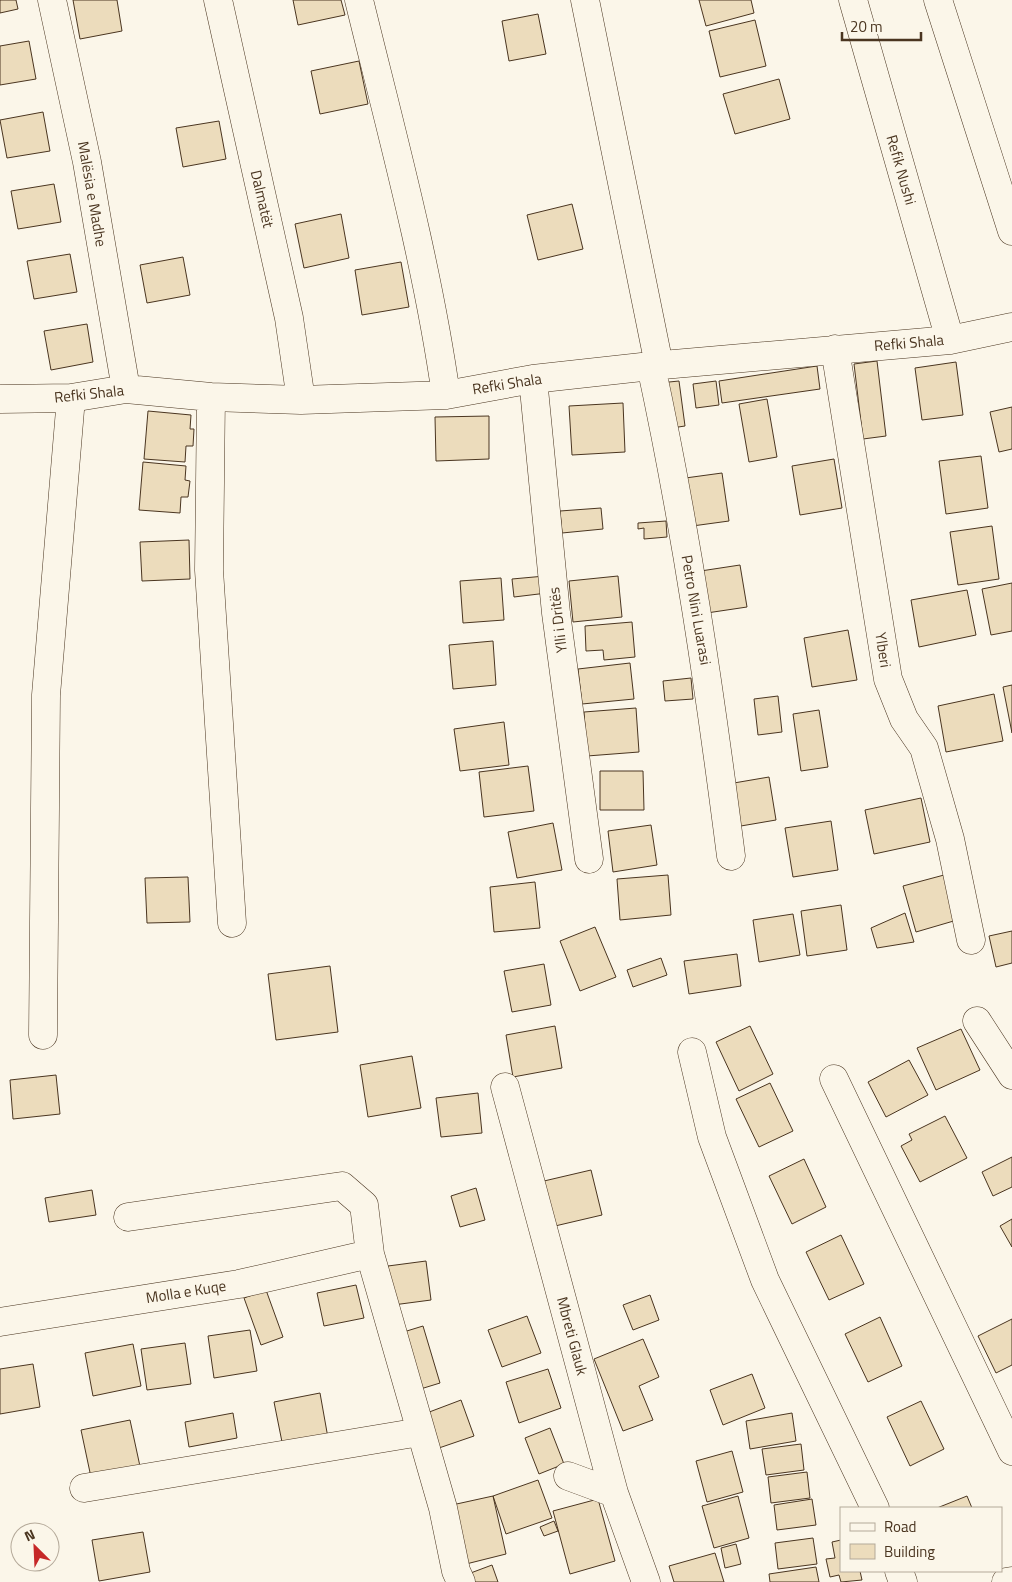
<svg xmlns="http://www.w3.org/2000/svg" width="1012" height="1582" font-family="'Titillium Web',sans-serif">
<rect width="100%" height="100%" fill="#fbf6e9"/>
<path fill="#ecdcbc" stroke="#4a3520" d="M0 0H16L18 9 0 13Z
M73 0H117L122 31 80 39Z
M293 0H341L345 15 298 25Z
M699 0H751L754 13 706 26Z
M538 14 546 54 509 61 502 21Z
M755 20 766 66 720 77 709 31Z
M29 41 36 79 0 85V46Z
M359 61 368 104 320 114 311 71Z
M779 79 790 119 735 134 723 94Z
M43 112 50 151 7 158 0 120Z
M219 121 226 159 183 167 176 128Z
M54 184 61 222 18 229 11 191Z
M572 204 583 249 538 260 527 215Z
M341 214 349 258 304 268 295 224Z
M70 254 77 292 34 299 27 261Z
M183 257 190 295 147 303 140 265Z
M401 262 409 307 362 315 355 270Z
M87 324 93 362 51 370 44 331Z
M877 361 886 436 863 439 854 364Z
M956 362 963 415 922 420 915 368Z
M817 366 820 389 722 403 719 381Z
M679 381 685 426 665 429 659 383Z
M716 381 719 405 696 408 693 384Z
M767 399 777 457 749 462 739 404Z
M623 403 625 452 572 455 569 406Z
M1012 407V449L999 452 990 412Z
M148 411 191 415 190 429H194L193 446H186L185 462 144 459Z
M489 416V459L436 461 435 417Z
M981 456 988 508 946 514 939 461Z
M834 459 842 508 800 515 792 466Z
M143 462 186 466 185 480 190 481 188 497H181L180 513 139 510Z
M722 473 729 521 685 527 678 479Z
M601 508 603 529 562 533 560 511Z
M666 521 667 537 644 539V528L638 529V523Z
M992 526 999 579 958 585 950 532Z
M189 540 190 579 142 581 140 542Z
M740 565 747 607 700 614 694 572Z
M545 576 547 593 514 597 512 579Z
M618 576 622 617 573 622 569 581Z
M501 578 504 620 463 623 460 581Z
M1012 583V631L991 635 982 589Z
M967 590 976 635 919 647 911 600Z
M632 622 635 657 604 660 603 650 586 651 585 626Z
M848 630 857 680 812 687 804 638Z
M493 641 496 685 453 689 449 645Z
M630 663 634 699 582 704 578 669Z
M691 678 693 699 665 701 663 681Z
M1012 685V733L1003 687Z
M994 694 1003 741 946 752 938 706Z
M778 696 782 732 758 735 754 699Z
M636 708 639 752 587 756 584 712Z
M819 710 828 767 801 771 793 714Z
M504 722 509 765 460 771 454 729Z
M528 766 534 811 484 817 479 772Z
M600 771H643L644 810H600Z
M769 777 776 820 735 827 728 784Z
M921 798 930 842 874 854 865 810Z
M831 821 838 870 793 877 785 828Z
M553 823 562 870 517 878 508 832Z
M651 825 657 865 613 872 608 831Z
M668 875 671 915 620 920 617 879Z
M944 875 957 920 916 932 903 886Z
M188 877 190 922 147 923 145 878Z
M535 882 540 928 494 932 490 887Z
M841 905 847 950 807 956 801 911Z
M905 913 914 942 877 948 871 928Z
M793 914 800 955 759 962 753 920Z
M595 927 616 977 580 991 560 941Z
M1012 931V963L996 967 989 936Z
M737 954 741 986 689 994 684 961Z
M661 958 667 975 633 987 627 970Z
M544 964 551 1005 512 1012 504 971Z
M330 966 338 1032 276 1040 268 974Z
M555 1026 562 1068 513 1077 506 1035Z
M750 1026 773 1074 739 1091 716 1042Z
M961 1029 980 1070 936 1090 917 1048Z
M412 1056 421 1108 368 1117 360 1065Z
M909 1060 928 1095 886 1117 868 1082Z
M56 1075 60 1114 13 1119 10 1080Z
M770 1083 793 1131 759 1147 736 1099Z
M478 1093 482 1133 441 1137 436 1098Z
M945 1116 967 1158 920 1182 901 1146 912 1140 909 1134Z
M1012 1157V1187L993 1196 982 1172Z
M804 1159 826 1207 792 1224 769 1176Z
M591 1170 602 1215 555 1226 544 1181Z
M476 1188 485 1220 460 1227 451 1196Z
M92 1190 96 1215 49 1222 45 1198Z
M1012 1219V1247L1000 1226Z
M841 1235 864 1284 829 1300 806 1252Z
M426 1261 431 1300 393 1305 388 1266Z
M356 1285 364 1318 324 1326 317 1293Z
M266 1290 283 1337 261 1345 244 1298Z
M650 1295 659 1320 633 1330 623 1305Z
M527 1316 541 1353 502 1367 488 1330Z
M880 1317 902 1366 868 1382 845 1334Z
M1012 1319V1365L996 1373 978 1336Z
M423 1326 440 1383 414 1391 397 1334Z
M250 1330 257 1371 214 1378 208 1336Z
M643 1339 659 1377 639 1386 653 1420 623 1431 594 1359Z
M185 1343 191 1384 147 1390 141 1349Z
M133 1344 141 1386 93 1396 85 1353Z
M33 1364 40 1407 0 1414V1369Z
M548 1369 561 1408 519 1423 506 1382Z
M752 1374 765 1408 723 1425 710 1390Z
M320 1393 328 1438 283 1447 274 1402Z
M461 1400 474 1436 436 1449 424 1414Z
M921 1401 944 1449 910 1466 887 1417Z
M233 1413 237 1438 189 1447 185 1422Z
M792 1413 796 1441 750 1449 746 1421Z
M130 1420 141 1471 92 1482 81 1430Z
M550 1428 564 1464 539 1474 525 1438Z
M801 1444 804 1470 766 1475 762 1449Z
M732 1451 743 1492 707 1502 696 1461Z
M807 1472 810 1498 771 1503 768 1477Z
M538 1480 552 1518 506 1534 493 1496Z
M493 1496 506 1554 466 1564 452 1505Z
M738 1496 749 1538 714 1548 702 1506Z
M967 1496 972 1508H937Z
M598 1499 615 1561 570 1574 553 1511Z
M812 1499 816 1525 777 1530 774 1505Z
M554 1521 558 1531 544 1536 540 1527Z
M143 1532 150 1572 99 1581 92 1540Z
M813 1538 817 1564 778 1569 775 1543Z
M841 1540V1571H860L862 1580 841 1582 839 1575 830 1577 826 1559 835 1558 832 1542Z
M736 1544 741 1564 725 1568 721 1548Z
M715 1553 724 1582H674L669 1566Z
M492 1565 498 1582H471L468 1574Z
M816 1567 819 1582H770L769 1574Z"/>
<g fill="none" stroke-linecap="round" stroke-linejoin="round">
<defs>
<path id="minor" d="M52 0 87 162 126 389
M218 0 289 318 301 400
M359 0C391 131 427 261 446 395
M585 0 659 365
M853 0 950 340
M938 0 1012 231
M835 349 888 679 904 719 924 748 950 839 971 940
M651 366C686 528 710 692 731 856
M533 379 556 613 589 859
M211 397 209 570 232 923
M0 399 71 398 126 389 211 397 301 400 446 395 533 379 651 366 950 340 1012 327
M977 1021 1012 1075
M43 1035 46 695 71 398
M692 1052 712 1137 765 1280 875 1508
M834 1079 1012 1451
M505 1087 614 1493 646 1582
M128 1217 342 1186 364 1205 370 1254 443 1508 456 1571 461 1582
M0 1322 239 1284 370 1254
M568 1476 614 1493
M84 1488 420 1432
M899 1571 903 1582
M1006 1582 1012 1581"/>
</defs>
<use href="#minor" stroke="#4a3520" stroke-width="29"/>
<use href="#minor" stroke="#fbf6e9" stroke-width="28"/>
</g>
<g text-anchor="middle" stroke-width="4" stroke-linejoin="round" paint-order="stroke">
<g font-size="15" fill="#4a3520" stroke="#fbf6e9">
<text transform="translate(901 170) rotate(74)" y="5">Refik Nushi</text>
<text transform="translate(92 194) rotate(80)" y="5">Malësia e Madhe</text>
<text transform="translate(262 199) rotate(77)" y="5">Dalmatët</text>
<text transform="translate(909 343) rotate(-5)" y="5">Refki Shala</text>
<text transform="translate(507 384) rotate(-9)" y="5">Refki Shala</text>
<text transform="translate(89 394) rotate(-6)" y="5">Refki Shala</text>
<text transform="translate(696 610) rotate(80)" y="5">Petro Nini Luarasi</text>
<text transform="translate(558 620) rotate(-97)" y="5">Ylli i Dritës</text>
<text transform="translate(883 650) rotate(81)" y="5">Ylberi</text>
<text transform="translate(186 1292) rotate(-9)" y="5">Molla e Kuqe</text>
<text transform="translate(572 1336) rotate(75)" y="5">Mbreti Glauk</text>
</g>
</g>
<rect x="840" y="1507" width="162" height="65" fill="#fbf6e9" stroke="#b4a999"/>
<rect x="850" y="1523" width="25" height="8" fill="#fbf6e9" stroke="#b4a999"/>
<text x="884" y="1532" font-size="15" fill="#4a3520">Road</text>
<rect x="850" y="1544" width="25" height="15" fill="#ecdcbc" stroke="#b4a999"/>
<text x="884" y="1557" font-size="15" fill="#4a3520">Building</text>
<g transform="translate(35 1547) rotate(336)"><circle r="24" fill="#fbf6e9" stroke="#b4a999"/>
<path d="M0-4L9 19L0 12L-9 19Z" fill="#c62828"/>
<text y="-8" font-size="14" font-weight="bold" text-anchor="middle" fill="#4a3520">N</text>
</g>
<path d="M842 32v8h79v-8" fill="none" stroke="#4a3520" stroke-width="2.5"/>
<text x="850" y="32" font-size="15" fill="#4a3520" stroke="#fbf6e9" stroke-width="4" paint-order="stroke">20 m</text>
</svg>
